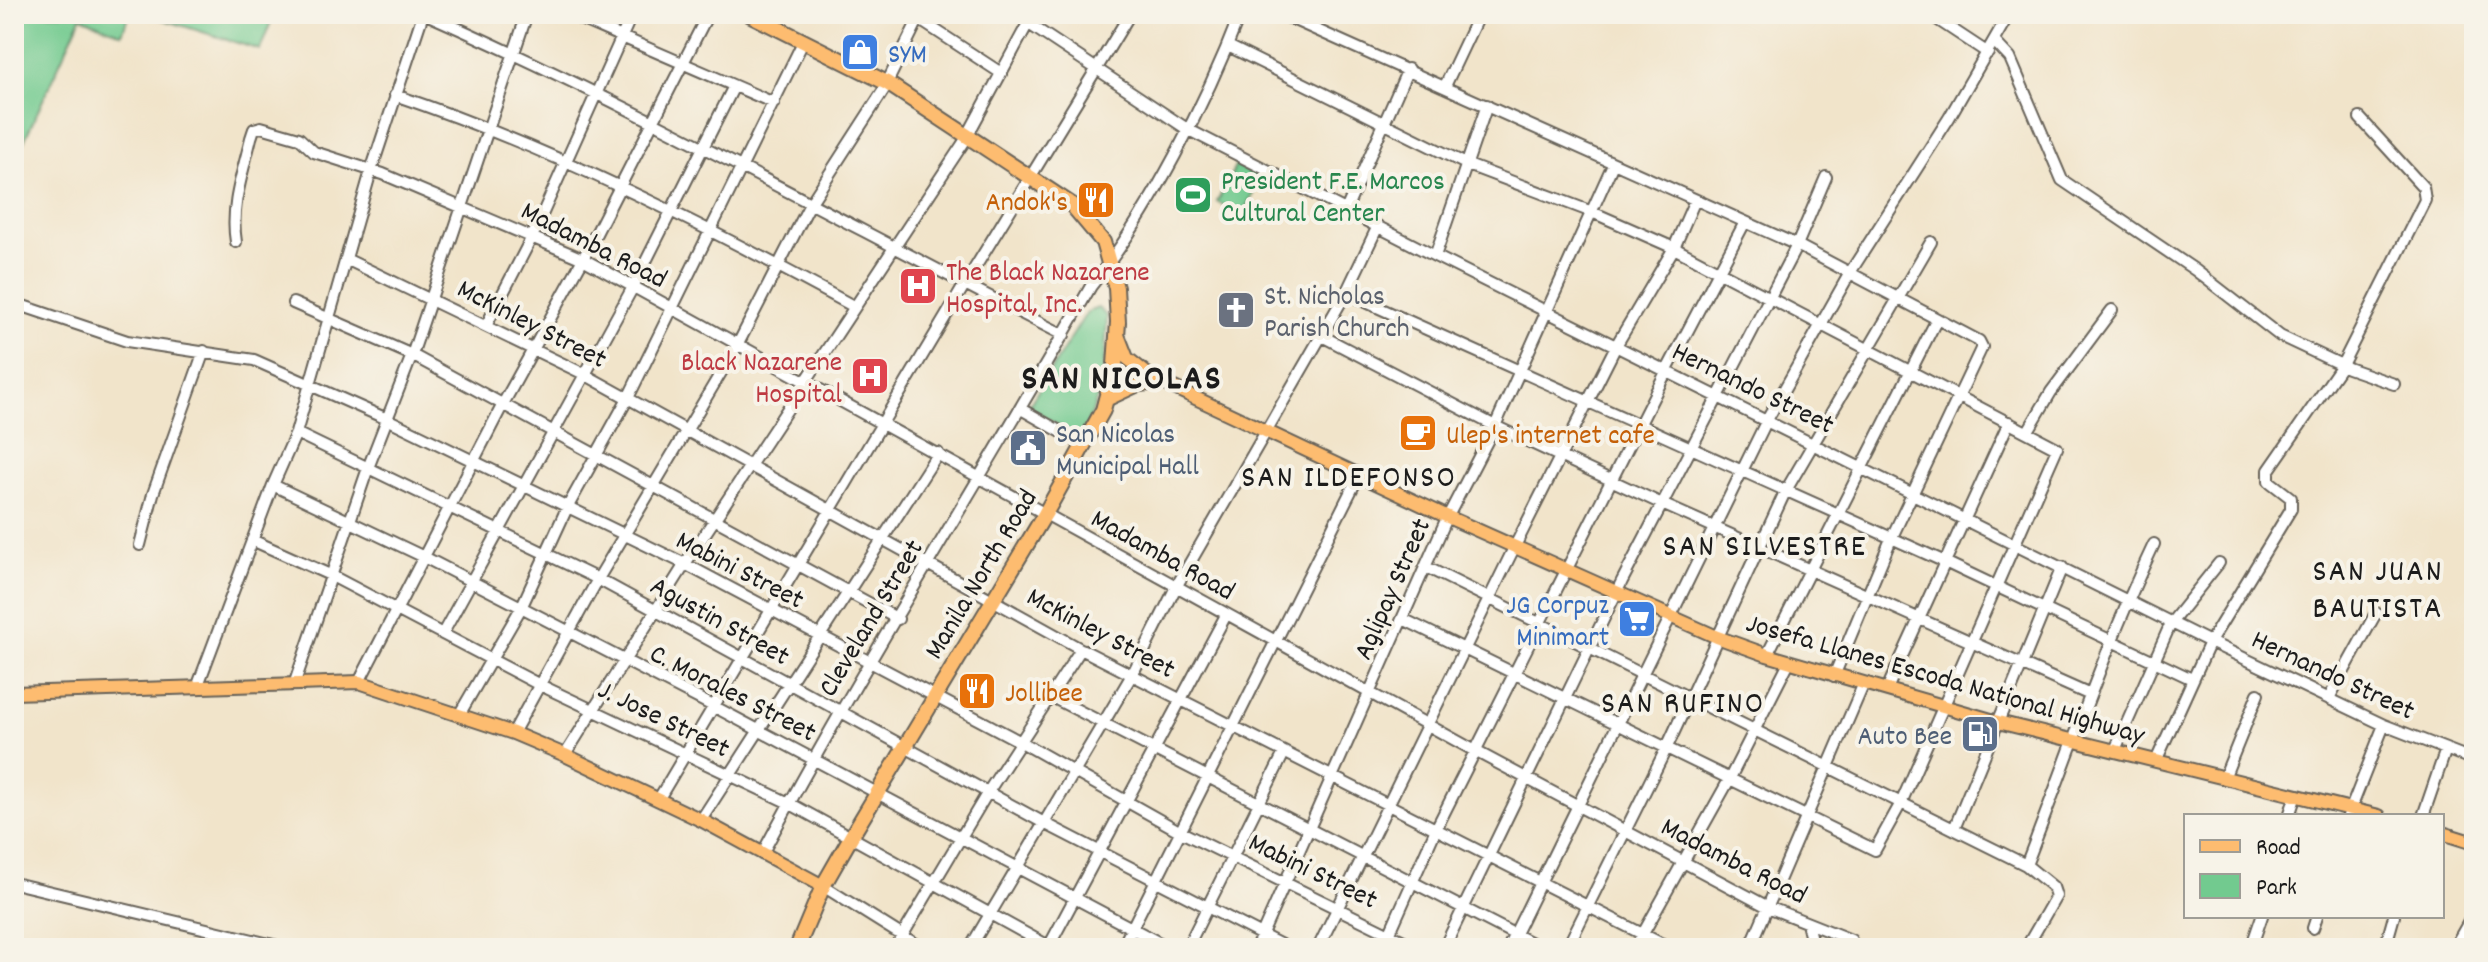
<svg xmlns="http://www.w3.org/2000/svg" width="2488" height="962" font-family="Dekko,sans-serif">
<rect width="100%" height="100%" fill="#f7f3e8"/>
<filter id="ink" filterUnits="userSpaceOnUse"><feTurbulence type="fractalNoise" baseFrequency=".0125" numOctaves="2"/><feDisplacementMap in="SourceGraphic" scale="16" xChannelSelector="R" yChannelSelector="G"/><feConvolveMatrix kernelMatrix="1 2 1 2 8 2 1 2 1" color-interpolation-filters="sRGB"/></filter>
<filter id="wash" filterUnits="userSpaceOnUse"><feTurbulence type="fractalNoise" baseFrequency=".006" numOctaves="4" result="noise"/><feDisplacementMap in="SourceGraphic" scale="32" xChannelSelector="R" yChannelSelector="G"/><feGaussianBlur stdDeviation="1.8" result="paint"/><feColorMatrix in="noise" values="0 0 0 0 0 0 0 0 0 0 0 0 0 0 0 0 0 1.4 0 .05"/><feComposite in="paint" operator="in"/></filter>
<g filter="url(#wash)">
<rect width="100%" height="100%" fill="#f1e4ca"/>
<path fill="#72ca8f" stroke="#477356" stroke-width="2" d="M14 14H129L122 34 81 17 14 163Z
M145 14H274L260 50Z
M1236 165 1261 178 1242 215 1217 202Z
M1098 308 1107 316C1105 365 1104 394 1080 438L1028 407 1087 312Z"/>
</g>
<g filter="url(#ink)">
<g fill="none" stroke-linecap="round" stroke-linejoin="round">
<defs>
<path id="minor" d="M426 14C644 110 851 227 1064 335
M569 14 774 103
M1281 14 1797 245 1979 341 1982 347 1891 539 1834 676
M1929 14 1988 53
M920 20 1001 73
M1029 24 1187 129 1435 256 2210 642 2384 725 2474 760
M1994 41 2010 58 2062 180 2195 270 2280 336 2348 368 2394 384
M1228 46 1468 165 1592 212 1674 248 2057 448 1901 803 1875 850 1403 619
M1445 86 1479 14
M395 95C554 149 706 226 853 306
M1346 210 1408 69
M236 242C230 207 243 172 251 138L254 129 261 127 299 138 314 152 383 174 583 259 1477 752 1768 907 1851 940
M1435 256 1487 105
M346 259 584 374 1081 649 1670 948
M1346 293 1945 562 2192 679
M14 303 127 341 254 360 387 419 685 564 1021 742 1181 832 1418 948
M293 303 412 355 898 619
M487 324 533 235 632 14
M1320 335 1495 426 1662 504 2088 694
M1021 409 1084 445
M2028 431 2051 392 2112 310
M296 433 598 579 1044 823 1287 948
M273 485 424 557 715 707 1169 948
M252 540 330 575 538 684 789 803 1052 948
M140 545 153 494 204 351
M1426 567 2026 865 2053 887 2056 896 2026 948
M443 633 633 287 734 86
M1767 655 1937 319
M295 682 368 468 412 355 527 14
M359 682 503 404 583 259 708 14
M198 685 273 485 296 433 371 171 423 14
M1887 689 2009 422
M1052 697 1541 948
M2329 698 2376 613
M459 715 521 608 567 508 628 398 804 40
M513 733 598 579 738 344 810 204 883 91 921 14
M2115 750 2171 623 2219 563
M565 755 685 564 964 142 1033 14
M2156 761 2210 642 2291 509V498L2269 481V470L2342 365 2425 200 2423 187 2360 118
M2224 778 2258 694
M658 800 965 284 1130 14
M2289 816 2296 795
M2348 816 2384 725
M2423 816 2446 749
M701 820 938 453
M1954 829 2062 567
M762 854C865 661 983 476 1091 286 1149 215 1207 100 1240 14
M2026 865C2068 758 2104 649 2154 544
M14 883 286 948
M823 886 922 948
M1807 923 1813 948
M2313 928 2317 916
M895 948 988 792 1081 649
M970 948 1133 673 1176 587 1346 293 1378 226
M1048 948 1226 615
M1122 948 1359 475
M1187 948 1284 753
M1256 948 1446 520 1495 426 1613 164
M1318 948 1513 550 1617 344 1674 248 1695 200
M1383 948 1436 829 1667 370 1745 222
M1444 948 1622 581 1797 245 1826 177
M1508 948 1767 420 1851 271 1949 118 2009 14
M1567 948 1667 747 1785 492 1931 242
M1635 948 1729 780 1789 662
M1750 948 1864 683
M2251 948 2262 916
M2385 948 2394 916
M2454 948 2474 913"/>
<path id="major" d="M1118 335 1127 358 1151 377 1448 517 1717 637 1767 655 1998 722 2379 816
M1106 400 1138 385 1161 383
M14 693 359 682 513 733 565 755 701 820 823 886
M2442 833 2474 843"/>
<path id="highway" d="M749 14 887 83 1072 205 1103 242 1116 288 1118 322 1115 365 1103 410 1045 514 851 837 823 886 797 948"/>
</defs>
<use href="#minor" stroke="#676259" stroke-width="14"/>
<use href="#major" stroke="#676259" stroke-width="16"/>
<use href="#highway" stroke="#676259" stroke-width="18"/>
<use href="#minor" stroke="#fff" stroke-width="10"/>
<use href="#major" stroke="#fdbc70" stroke-width="12"/>
<use href="#highway" stroke="#fdbc70" stroke-width="14"/>
</g>
</g>
<defs>
<symbol id="shop-square" viewBox="-11 -11 22 22"><rect x="-9" y="-9" width="18" height="18" rx="4" fill="#3f7fe0" stroke="#f7f3e8"/><path d="M-5-2.5h2.3a2.7 3.5 0 0 1 5.4 0H5L5.5 6h-11ZM-1.5-2.5h3a1.5 2.3 0 0 0-3 0Z" fill="#fff"/></symbol>
<symbol id="stadium-square" viewBox="-11 -11 22 22"><rect x="-9" y="-9" width="18" height="18" rx="4" fill="#2e9e5b" stroke="#f7f3e8"/><path d="M0-5a6.5 5 0 1 0 0 10a6.5 5 0 1 0 0-10ZM-3.5-1.8h7v3.6h-7Z" fill="#fff"/></symbol>
<symbol id="restaurant-square" viewBox="-11 -11 22 22"><rect x="-9" y="-9" width="18" height="18" rx="4" fill="#e8710a" stroke="#f7f3e8"/><path d="M-5-6h1v4h1v-4h1v4h1v-4h1v5L-1.5 .5V6h-2V.5L-5-1ZM5-6V6H3V1.5H1.5Q1.5-4 5-6Z" fill="#fff"/></symbol>
<symbol id="hospital-square" viewBox="-11 -11 22 22"><rect x="-9" y="-9" width="18" height="18" rx="4" fill="#e0444e" stroke="#f7f3e8"/><path d="M-5-5h3v3.5h4V-5h3V5h-3V1.5h-4V5h-3Z" fill="#fff"/></symbol>
<symbol id="church-square" viewBox="-11 -11 22 22"><rect x="-9" y="-9" width="18" height="18" rx="4" fill="#6b7280" stroke="#f7f3e8"/><path d="M-1.2-6h2.4v3.5h3.3v2.4h-3.3V6h-2.4V-.1h-3.3v-2.4h3.3Z" fill="#fff"/></symbol>
<symbol id="cafe-square" viewBox="-11 -11 22 22"><rect x="-9" y="-9" width="18" height="18" rx="4" fill="#e8710a" stroke="#f7f3e8"/><path d="M-5.5-4.5H6V0H3Q3 3.5 0 3.5H-2.5Q-5.5 3.5-5.5 0ZM3-3.2v2h1.7v-2ZM-6 4.5H4V6H-6Z" fill="#fff"/></symbol>
<symbol id="civic-square" viewBox="-11 -11 22 22"><rect x="-9" y="-9" width="18" height="18" rx="4" fill="#5c6f8a" stroke="#f7f3e8"/><path d="M-.6-6.5H3V-4.5H.6V-3L4-1V1h2V6H-6V1h2V-1L-.6-3ZM-1.2 2.5V6h2.4V2.5Z" fill="#fff"/></symbol>
<symbol id="supermarket-square" viewBox="-11 -11 22 22"><rect x="-9" y="-9" width="18" height="18" rx="4" fill="#3f7fe0" stroke="#f7f3e8"/><path d="M-6-5.5h2.5l.6 2H6L4.5 2H-2.5L-4.4-4H-6ZM-1.5 3.2a1.3 1.3 0 1 0 .1 0ZM3 3.2a1.3 1.3 0 1 0 .1 0Z" fill="#fff"/></symbol>
<symbol id="fuel-square" viewBox="-11 -11 22 22"><rect x="-9" y="-9" width="18" height="18" rx="4" fill="#5c6f8a" stroke="#f7f3e8"/><path d="M-5.5-6h7V0h2V4h1.3V-2.5L3-4.5l.8-.8L6-3V5H2.5V1h-1V6h-7ZM-4.2-4.7v3.2H.2V-4.7Z" fill="#fff"/></symbol>
</defs>
<g fill-rule="evenodd">
<use href="#shop-square" x="838" y="30" width="44" height="44"/>
<use href="#stadium-square" x="1171" y="173" width="44" height="44"/>
<use href="#restaurant-square" x="1074" y="178" width="44" height="44"/>
<use href="#hospital-square" x="896" y="264" width="44" height="44"/>
<use href="#church-square" x="1214" y="288" width="44" height="44"/>
<use href="#hospital-square" x="848" y="354" width="44" height="44"/>
<use href="#cafe-square" x="1396" y="411" width="44" height="44"/>
<use href="#civic-square" x="1006" y="426" width="44" height="44"/>
<use href="#supermarket-square" x="1615" y="597" width="44" height="44"/>
<use href="#restaurant-square" x="955" y="669" width="44" height="44"/>
<use href="#fuel-square" x="1958" y="712" width="44" height="44"/>
</g>
<g text-anchor="middle" stroke-width="8" stroke-linejoin="round" paint-order="stroke">
<g font-size="28" fill="#366cbe" stroke="#f7f3e8" text-anchor="start">
<text x="888" y="62">SYM</text>
<text x="1609" y="613" text-anchor="end">JG Corpuz<tspan x="1609" dy="32">Minimart</tspan></text>
</g>
<g font-size="28" fill="#27864d" stroke="#f7f3e8" text-anchor="start">
<text x="1221" y="189">President F.E. Marcos<tspan x="1221" dy="32">Cultural Center</tspan></text>
</g>
<g font-size="28" fill="#c56008" stroke="#f7f3e8" text-anchor="start">
<text x="1068" y="210" text-anchor="end">Andok's</text>
<text x="1446" y="443">Ulep's internet cafe</text>
<text x="1005" y="701">Jollibee</text>
</g>
<g font-size="28" fill="#1c1c1c" stroke="#f7f3e8">
<text transform="translate(595 243) rotate(27)" y="10">Madamba Road</text>
<text transform="translate(533 322) rotate(27)" y="10">McKinley Street</text>
<text transform="translate(1754 386) rotate(26)" y="10">Hernando Street</text>
<text transform="translate(1164 553) rotate(29)" y="10">Madamba Road</text>
<text transform="translate(741 568) rotate(27)" y="10">Mabini Street</text>
<text transform="translate(979 573) rotate(-59)" y="10">Manila North Road</text>
<text transform="translate(1390 588) rotate(-66)" y="10">Aglipay Street</text>
<text transform="translate(869 617) rotate(-59)" y="10">Cleveland Street</text>
<text transform="translate(721 619) rotate(29)" y="10">Agustin Street</text>
<text transform="translate(1102 631) rotate(28)" y="10">McKinley Street</text>
<text transform="translate(2334 673) rotate(25)" y="10">Hernando Street</text>
<text transform="translate(1946 677) rotate(16)" y="10">Josefa Llanes Escoda National Highway</text>
<text transform="translate(734 691) rotate(27)" y="10">C. Morales Street</text>
<text transform="translate(665 717) rotate(26)" y="10">J. Jose Street</text>
<text transform="translate(1735 859) rotate(27)" y="10">Madamba Road</text>
<text transform="translate(1314 869) rotate(26)" y="10">Mabini Street</text>
</g>
<g font-size="28" fill="#be3a42" stroke="#f7f3e8" text-anchor="start">
<text x="946" y="280">The Black Nazarene<tspan x="946" dy="32">Hospital, Inc.</tspan></text>
<text x="842" y="370" text-anchor="end">Black Nazarene<tspan x="842" dy="32">Hospital</tspan></text>
</g>
<g font-size="28" fill="#5b616d" stroke="#f7f3e8" text-anchor="start">
<text x="1264" y="304">St. Nicholas<tspan x="1264" dy="32">Parish Church</tspan></text>
</g>
<g font-size="28" fill="#4e5e75" stroke="#f7f3e8" text-anchor="start">
<text x="1056" y="442">San Nicolas<tspan x="1056" dy="32">Municipal Hall</tspan></text>
<text x="1952" y="744" text-anchor="end">Auto Bee</text>
</g>
<g font-size="32" letter-spacing="2" fill="#1c1c1c" stroke="#f7f3e8">
<text x="1349" y="486">SAN ILDEFONSO</text>
<text x="1765" y="555">SAN SILVESTRE</text>
<text x="2378" y="580">SAN JUAN<tspan x="2378" dy="37">BAUTISTA</tspan></text>
<text x="1683" y="712">SAN RUFINO</text>
</g>
<g font-size="36" font-weight="bold" letter-spacing="2" fill="#1c1c1c" stroke="#f7f3e8">
<text x="1122" y="388">SAN NICOLAS</text>
</g>
</g>
<rect width="2488" height="962" fill="none" stroke="#f7f3e8" stroke-width="48"/>
<rect x="2184" y="814" width="260" height="104" fill="#f7f3e8" stroke="#9f9d96" stroke-width="2"/>
<rect x="2200" y="840" width="40" height="12" fill="#fdbc70" stroke="#9f9d96" stroke-width="2"/>
<text x="2256" y="854" font-size="24" fill="#1c1c1c">Road</text>
<rect x="2200" y="874" width="40" height="24" fill="#72ca8f" stroke="#9f9d96" stroke-width="2"/>
<text x="2256" y="894" font-size="24" fill="#1c1c1c">Park</text>
</svg>
